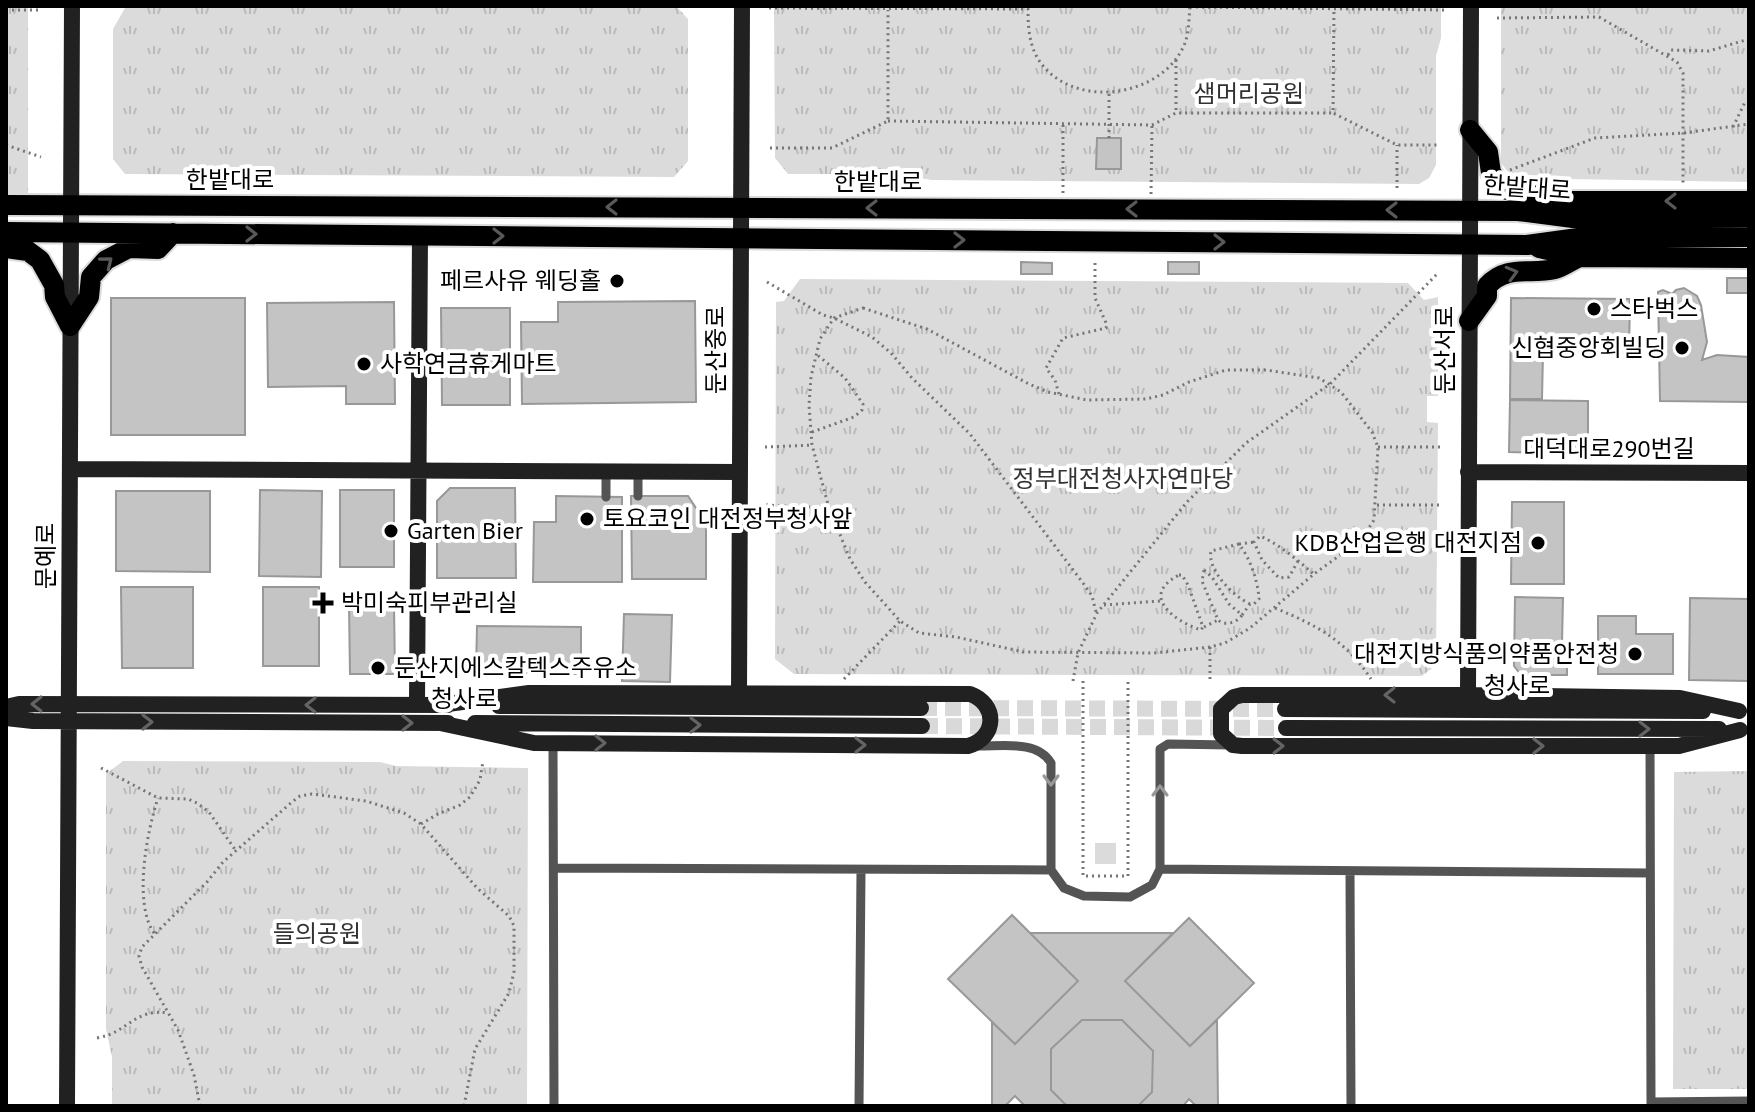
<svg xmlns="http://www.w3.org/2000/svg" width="1755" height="1112" font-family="'PT Sans','Noto Sans KR',sans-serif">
<defs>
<pattern id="park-tufts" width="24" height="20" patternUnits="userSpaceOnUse" patternTransform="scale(2)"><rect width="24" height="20" fill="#dbdbdb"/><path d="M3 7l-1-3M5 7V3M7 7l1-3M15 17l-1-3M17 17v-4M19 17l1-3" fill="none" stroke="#bababa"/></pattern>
</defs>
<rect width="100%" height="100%" fill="#fff"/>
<path fill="#dbdbdb" d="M1095 843H1116V864H1095Z"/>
<path fill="url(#park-tufts)" d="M774 6H1441V38L1436 56V165L1429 178 1419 184 932 180 893 174H788L775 158Z
M1501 6H1749V182L1513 178 1501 163Z
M6 7H28V194H6Z
M677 7 688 19V161L674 177 125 174 113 159V29L125 8Z
M800 279 1408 283 1424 300 1438 297V396H1427V422L1438 423 1436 658 1431 669 1422 676 794 674 775 659 776 302 784 301Z
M123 761 380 762 396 766 528 768 527 1106H112V1057L106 1029V774Z
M1749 771V1089H1673L1674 772Z"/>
<path fill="#c4c4c4" stroke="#989898" stroke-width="2" d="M1097 138H1121V169H1096Z
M1021 262 1052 263V274H1021Z
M1168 262H1199V274H1168Z
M1727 278H1749V293H1727Z
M1684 288 1697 296 1701 305 1707 342 1702 360 1717 355 1749 357V402L1660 401 1658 292 1663 290 1672 294 1676 290Z
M111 298H245V435H111Z
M1511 298 1630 299 1629 353H1543L1542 399H1510Z
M695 301 696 402 522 404 521 322H558V302Z
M394 302 395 404H346V386L268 387 267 303Z
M441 308H510V405H442Z
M1510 400 1588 401V454L1509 452Z
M450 488H515L516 578H437V501Z
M260 490 322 491 321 577 259 576Z
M340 490H394V567H340Z
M116 491H210V572L116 571Z
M556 496 622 497V582H533L534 522H556Z
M631 496H688L706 523V579H632Z
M1512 502H1564V584H1511Z
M121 587H193V668H122Z
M263 587H319V666H263Z
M1515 597 1563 598 1562 643 1567 646V675H1521L1514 666Z
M1690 598 1749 599V681L1689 680Z
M349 605H394L395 674H350Z
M624 614 672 615 670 682 622 681Z
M1598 616H1636V634H1673V674H1598Z
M477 626 581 627V674L476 672Z
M1012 915 1078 981 1015 1044 948 979Z
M1189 918 1254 983 1190 1046 1125 981Z
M1030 933H1173L1125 981 1190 1046 1217 1020 1218 1106H1196L1189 1099 1183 1106H1025L1015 1096 1005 1106H992V1022L1015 1044 1078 981Z
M1082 1020H1122L1153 1051 1152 1092 1138 1106H1067L1051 1090V1049Z"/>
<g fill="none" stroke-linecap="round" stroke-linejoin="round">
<path stroke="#d9d9d9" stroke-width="16" stroke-dasharray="16 8" stroke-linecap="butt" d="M921 708 1285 709
M922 726 1286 728"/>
<defs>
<path id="primary" d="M1470 130 1488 152 1491 173 1504 189 1527 195 1557 196
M6 205 1518 211 1573 218 1749 217
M1537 207 1572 201H1749
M6 232 1527 245 1578 238 1749 237
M6 248 28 251 40 260 54 285 55 297 70 326 89 297 91 277 106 260 129 248 158 249 173 233
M1539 248 1579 257 1749 258
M1469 321 1487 296V286C1507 264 1530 275 1555 269 1563 267 1571 261 1579 257"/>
</defs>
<use href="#primary" stroke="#dbdbdb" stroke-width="24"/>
<path stroke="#767676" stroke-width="3" stroke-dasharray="2 4" stroke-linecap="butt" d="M1334 6 1333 113 1397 145H1439
M1190 7 1446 10
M769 8 1028 9C1028 27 1029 46 1040 62 1075 111 1164 97 1185 43 1189 32 1189 17 1190 6
M6 10H42
M1497 18 1599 17 1677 62 1683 73V186
M1668 55 1671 50 1709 51 1749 39
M1176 60V113
M888 121 1152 125 1176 113H1333
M1733 127 1745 102
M1109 138V92
M6 145 41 157
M770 148H832L888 121V10
M1510 170 1595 138 1684 133 1749 124
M1397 188V145
M1063 193V125
M1151 194 1152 126
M767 282 823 315 834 318 872 337 891 353 912 378 970 434 1083 583 1092 596 1096 612
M863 308 927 329 1029 384 1048 392 1087 400 1146 399 1163 395 1189 382 1226 370H1266L1319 378 1341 392 1372 432 1378 447 1374 520 1361 540 1314 574 1250 628 1225 643 1210 647 1154 653 1024 652 956 637 919 633 900 621 865 582 850 559 829 508 812 445 809 405 811 377 820 339 834 318Z
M1059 394 1055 380 1046 368 1063 338 1106 328 1107 325 1095 298V260
M812 432 854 417 862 410 863 404 845 378 815 353
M765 447 812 445
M1378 447H1442
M766 505 829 508
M1377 505H1442
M1239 544 1254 542
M1298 561 1289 577 1279 578 1262 560 1254 542 1260 536C1281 545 1298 561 1314 574
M1204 570 1212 577 1229 604 1242 615C1237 623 1225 626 1218 620L1202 581Z
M1179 575H1182L1188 585 1203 627 1201 630C1176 622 1138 596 1179 575Z
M1104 605 1160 601
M1275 608C1318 626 1345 640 1371 679
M1242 615 1250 604H1254L1259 599C1258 581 1250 558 1239 544L1211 551C1207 570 1233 596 1250 604
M1204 627 1218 620
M1210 647V680
M844 679 900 621
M1073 681 1078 653 1097 613 1187 502 1246 443 1330 384 1438 273
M1083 681V876H1128V681
M101 768 158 798 188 799 197 803 209 812 236 851
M421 824 438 814 460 805 470 797 480 780 483 761
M154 933C133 903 147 831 158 798
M97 1038C130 1032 133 1008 169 1013
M200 1106 194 1075 178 1030 142 967 139 956 142 947 207 882 223 862 292 802 300 796 312 794 366 801 404 813 421 824 477 888 509 916 514 926V972L509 993 475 1049 464 1106"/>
<path stroke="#545454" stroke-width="9" d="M606 471V497
M638 472V496
M553 743 554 1106
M975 746C1000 747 1037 739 1051 763V870
M1650 746 1651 1106
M554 868 1051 870 1064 888 1084 896 1130 897 1152 885 1160 869 1650 873
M1160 869V749L1168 744 1231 745
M1350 872 1351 1106
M1651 1102 1749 1101
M859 1106 861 870"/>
<path stroke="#212121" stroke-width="16" d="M70 469 739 472
M1468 472 1749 473
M739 694 742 6
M1468 695 1471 6
M417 705 420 235
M440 705 529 693 970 694C998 704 997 738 968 746L534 743 440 723
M499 706 921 708
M6 707 19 704 448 705
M1285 709 1703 711
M1739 711 1680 698 1468 695H1242L1234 697 1221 709V734L1233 745 1242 746H1679L1740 730
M6 718 33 721 448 723
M475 723 922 726
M1286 728 1719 729
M67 1106 72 6"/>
<use href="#primary" stroke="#000" stroke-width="20"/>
</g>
<defs><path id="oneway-chevron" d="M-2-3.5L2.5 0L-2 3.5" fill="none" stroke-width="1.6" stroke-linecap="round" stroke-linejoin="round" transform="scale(2)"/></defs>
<g stroke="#595959">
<use href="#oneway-chevron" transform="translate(1671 201) rotate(180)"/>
<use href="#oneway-chevron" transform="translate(612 207) rotate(-180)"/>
<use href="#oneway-chevron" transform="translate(872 208) rotate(-180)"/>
<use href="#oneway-chevron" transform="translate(1132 209) rotate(-180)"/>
<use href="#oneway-chevron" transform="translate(1392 210) rotate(-180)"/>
<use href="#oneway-chevron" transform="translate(251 234)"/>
<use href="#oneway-chevron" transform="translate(498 236)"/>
<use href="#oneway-chevron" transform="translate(959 240)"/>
<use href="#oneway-chevron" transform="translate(1219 242)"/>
<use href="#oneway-chevron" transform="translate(107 262) rotate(-39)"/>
<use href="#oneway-chevron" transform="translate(1512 273) rotate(-16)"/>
</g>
<g stroke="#646464">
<use href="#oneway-chevron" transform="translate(1390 695) rotate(180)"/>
<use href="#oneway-chevron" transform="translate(37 704) rotate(-180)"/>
<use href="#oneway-chevron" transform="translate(311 705) rotate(-180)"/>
<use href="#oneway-chevron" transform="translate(147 722)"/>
<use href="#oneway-chevron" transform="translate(407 723)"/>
<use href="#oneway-chevron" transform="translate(695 725)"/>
<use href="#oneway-chevron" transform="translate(1644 729)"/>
<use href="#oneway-chevron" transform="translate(600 743)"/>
<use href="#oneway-chevron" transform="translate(860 745)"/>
<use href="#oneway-chevron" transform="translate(1278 746)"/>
<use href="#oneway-chevron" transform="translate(1538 746)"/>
</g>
<g stroke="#989898">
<use href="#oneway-chevron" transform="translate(1051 780) rotate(90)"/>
<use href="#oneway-chevron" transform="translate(1160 791) rotate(-90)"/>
</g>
<g fill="#000" stroke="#fff" stroke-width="3">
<circle cx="617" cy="281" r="8"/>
<circle cx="1594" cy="309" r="8"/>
<circle cx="1682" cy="348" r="8"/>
<circle cx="364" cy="364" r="8"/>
<circle cx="587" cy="519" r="8"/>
<circle cx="391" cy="531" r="8"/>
<circle cx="1538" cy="543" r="8"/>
<path d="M319 591h8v8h8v8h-8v8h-8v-8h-8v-8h8z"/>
<circle cx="1635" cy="654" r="8"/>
<circle cx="378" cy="668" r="8"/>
</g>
<g text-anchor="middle" stroke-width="8" stroke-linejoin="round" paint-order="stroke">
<g font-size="24" fill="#323232" stroke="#fff">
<text x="1249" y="102">샘머리공원</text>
<text x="1123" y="487">정부대전청사자연마당</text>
<text x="317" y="942">들의공원</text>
</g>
<g font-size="24" fill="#000" stroke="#fff">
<text x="230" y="188">한밭대로</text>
<text x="878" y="190">한밭대로</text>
<text transform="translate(1527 188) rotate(4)" y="8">한밭대로</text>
<text transform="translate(716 350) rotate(-90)" y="8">둔산중로</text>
<text transform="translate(1445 350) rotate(-90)" y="8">둔산서로</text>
<text x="1609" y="457">대덕대로290번길</text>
<text transform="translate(46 556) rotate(-90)" y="8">문예로</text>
<text x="1517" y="694">청사로</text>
<text x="464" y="707">청사로</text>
</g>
<g font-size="24" fill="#000" stroke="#fff" text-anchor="start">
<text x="601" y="289" text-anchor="end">페르사유 웨딩홀</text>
<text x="1610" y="317">스타벅스</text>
<text x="1666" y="356" text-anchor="end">신협중앙회빌딩</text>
<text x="380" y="372">사학연금휴게마트</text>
<text x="603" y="527">토요코인 대전정부청사앞</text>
<text x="407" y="539">Garten Bier</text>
<text x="1522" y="551" text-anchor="end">KDB산업은행 대전지점</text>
<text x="341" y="611">박미숙피부관리실</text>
<text x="1619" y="662" text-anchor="end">대전지방식품의약품안전청</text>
<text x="394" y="676">둔산지에스칼텍스주유소</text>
</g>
</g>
<rect width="1755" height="1112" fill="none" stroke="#000000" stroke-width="16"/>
</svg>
